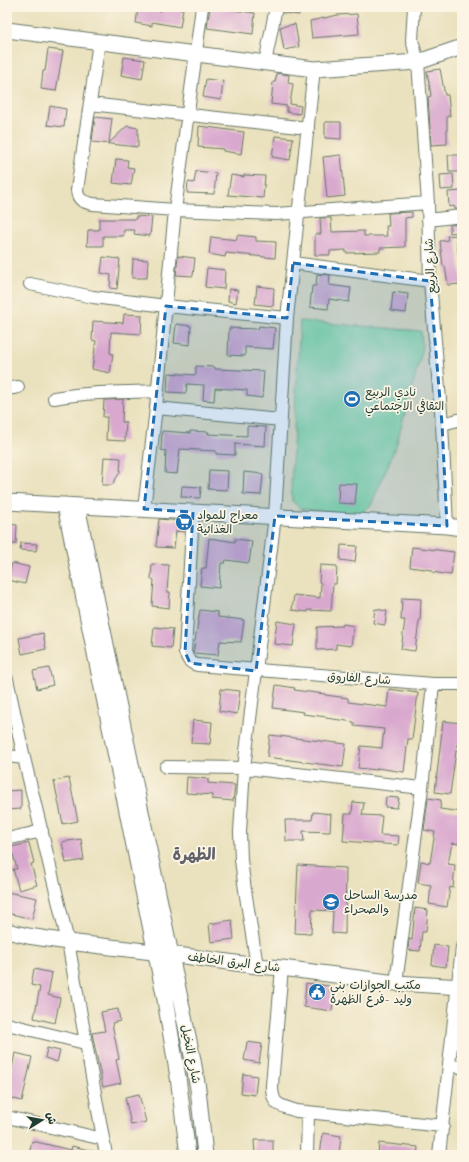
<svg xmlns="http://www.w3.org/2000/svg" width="469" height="1162" font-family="'Comic Neue','Playpen Sans Arabic',sans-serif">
<rect width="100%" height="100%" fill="#fcf5e5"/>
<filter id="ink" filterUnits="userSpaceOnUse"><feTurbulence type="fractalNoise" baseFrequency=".025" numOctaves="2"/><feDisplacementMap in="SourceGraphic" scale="8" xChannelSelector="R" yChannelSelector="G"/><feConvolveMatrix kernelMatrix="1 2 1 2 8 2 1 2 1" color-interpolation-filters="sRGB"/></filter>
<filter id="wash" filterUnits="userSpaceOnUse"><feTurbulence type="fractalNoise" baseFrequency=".012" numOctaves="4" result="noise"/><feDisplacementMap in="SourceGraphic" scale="16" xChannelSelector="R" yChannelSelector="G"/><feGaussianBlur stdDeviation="0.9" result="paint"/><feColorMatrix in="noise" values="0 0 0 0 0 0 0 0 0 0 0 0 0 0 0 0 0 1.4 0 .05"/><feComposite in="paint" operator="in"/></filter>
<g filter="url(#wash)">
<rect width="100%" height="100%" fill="#eae1be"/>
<path fill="#88e0a5" stroke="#548e6c" d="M300 321 421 331 422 351 396 446 371 505 359 515 301 509 292 501 291 483Z"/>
<g id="blocks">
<path fill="#d9a8cf" d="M162 7 183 9 180 27 152 22V26L136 23 138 8 161 11Z
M210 7 255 13 253 34 207 28Z
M283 7H300L299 15 283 13Z
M357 14 359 34 312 38 310 21 338 15Z
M295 24 299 47 284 50 280 27Z
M48 49 63 51 56 91 41 89 43 71H45Z
M124 57 145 60 142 79 121 75Z
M440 69 445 95H448L450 116H447V144L431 145 428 97 431 96 427 71Z
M277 73 289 75 288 83 293 84 290 104 301 106 300 114 287 112V106L271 104 273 82H275Z
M206 79 223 81 221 100 203 97Z
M50 106 66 109 64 127 47 125Z
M95 117 112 119 109 143 127 126 138 128V147L92 142Z
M325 122H341V139L325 138Z
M199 126 244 132 241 154 223 151V149L198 147Z
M275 136 293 138 290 160 272 157Z
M341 155 345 196 327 198 323 157Z
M448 155H462V172H449Z
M116 159 128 160 127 167 134 168 131 185 113 183Z
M196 171 216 173 214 194 187 193 188 182 194 183Z
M453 174 454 189 441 190 440 175Z
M231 175 244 177V175L265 176 263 198 228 195Z
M462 191V209H455L454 206 449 207 448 192Z
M412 212V217L405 218V247L380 248V252L346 253V250L330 251V255H315V234H321L320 218H331L332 232 364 231V236H387L386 226H389L388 213Z
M136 216 152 217 150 236 134 234 135 230H124L123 236H103V246H87L88 230H99V219H136Z
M462 224V231H460V232L450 233V225Z
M237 235 256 237V241L276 242 275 258 226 253 225 257 209 254 211 237 237 240Z
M456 235 462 284 448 285 445 266H443L440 241 448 240 447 236Z
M178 256 195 258 193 276 176 275Z
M103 257 120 259 117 289 110 288 111 275 101 273Z
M133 259 148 260 147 278H132Z
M207 268 225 270 224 289 205 287Z
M317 274 330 275 329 285 351 288 349 302 329 299 328 309 310 307 312 286H316Z
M257 286 274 288 273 306 255 304Z
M229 289 238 290 236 303 228 301Z
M393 292 408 294 406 313 391 311Z
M124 314 142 315 141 334 111 332 110 353 113 354 110 373 92 369 96 341 92 340 93 321 123 323Z
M176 324 191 326 190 345 174 343Z
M259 326 275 328 273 349 245 347V356L228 355 229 328 258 329Z
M196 366 215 367V369L264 371 262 398 247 396V390L215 388 214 401 203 400 204 385 187 384 186 393 167 392 168 373 196 375Z
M123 399 122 422H126L125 441 106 440 107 417H103L104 400Z
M247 426 266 427 265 446 235 444V455L216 454V451L180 449 177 474 165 473 166 451 161 450 162 431 190 433V431L209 432 208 434 247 436Z
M104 457 121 458 120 472 112 485H102Z
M209 470 228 471 227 490 208 489Z
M244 472 263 474 261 495 243 494Z
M339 483 357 484 355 504 338 503Z
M182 486 201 487 200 498 181 497Z
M159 519 183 521 185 523 184 532 176 531 174 548 156 547Z
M7 524 17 525 16 544H7Z
M209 538 235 542V539L252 541 249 563 226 560 225 563H221L219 588 200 586 202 568H206Z
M21 543 37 544 36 551 20 550Z
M341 545 357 546 355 562 340 560Z
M412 547 454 552 451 575 432 572V570L410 567Z
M12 563 29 567 25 584 8 580Z
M152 564 169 565 167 592H170L169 608 152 606 154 580 151 579Z
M320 565 337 566 336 584H333L331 611 308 610V612L292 610 294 595 320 598 321 583 319 582Z
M402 598 421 599 420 621H419L415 651 401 649 405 620H401Z
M375 609 387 611 385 625 373 623Z
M200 610 218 612V617L244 620 241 642 220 641 218 655 193 653Z
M277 621 296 624 293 646 274 644Z
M343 624 354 626 351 646 336 644V649L317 650V627L342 626Z
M154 627 173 629 171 648 152 646Z
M43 633 46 649 22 654 19 638Z
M49 668 53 685 37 689 33 671Z
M276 685 295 688 294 690 325 694V695L348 698V702L387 707 389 689 418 693 412 739H408L404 772 377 768V770L358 768 361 746 382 748 384 729 354 726V722L326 718 327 717 303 714 304 712 273 708Z
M221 689 240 691 237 714 219 711Z
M193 720 212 722 210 744 191 743Z
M443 721 462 723V745L457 744 450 794 435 792Z
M270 735 346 744 343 767 267 757Z
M187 777 208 779V783L235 785 233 801 212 799 213 795 186 793Z
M69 778 78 821 63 824 54 781Z
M21 790V809L7 810V791Z
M386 797 399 798 397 808 385 807Z
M428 798 441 800 440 809 462 812V834H460L459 844 452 843 448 864 455 865 453 888 450 887 447 907 429 904 431 885 418 883 421 861 430 863 435 832 424 830Z
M353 802 364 803 362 815 382 816 380 835 399 836 398 845 343 841 345 814H352Z
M313 812 331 814 330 832 303 831 304 841H286L285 820H312Z
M81 839 84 860 66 863 62 842Z
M29 843 34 863 31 864 37 885 19 890 13 869H17L11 847Z
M298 865 346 868 345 934 332 933 333 911 312 910 311 934 295 933Z
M7 892 37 898 32 919 7 913Z
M415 908 428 910 426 932H422L420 951 408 950 409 939 412 940Z
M232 920 234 939 211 942 209 924Z
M434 945 448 947 446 967 432 965Z
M34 969 52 973 48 995 60 998 55 1023 34 1018 40 987 31 985Z
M306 983 330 986 329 991 334 992 332 1011 304 1007Z
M118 1009 120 1021 112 1023 119 1059 116 1060 121 1083 103 1087 92 1033 105 1031 101 1012Z
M247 1042 262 1044 259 1063 244 1060Z
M47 1048 60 1051 57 1062 45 1058Z
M15 1053 32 1057 22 1101 7 1097V1078L10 1079Z
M243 1074 257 1076 255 1095 241 1093Z
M139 1094 146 1122 131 1125 125 1097Z
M323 1133 341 1136 339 1155H320Z
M254 1140H273V1155H255Z
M32 1141 71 1150 72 1146 97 1152V1155H29Z
M379 1143 418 1147 417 1155H378Z"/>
</g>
</g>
<g filter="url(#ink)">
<use href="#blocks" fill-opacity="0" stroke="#667664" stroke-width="1"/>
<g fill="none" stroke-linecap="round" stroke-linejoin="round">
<defs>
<path id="minor" d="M414 7 412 40 418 62 428 203 430 281 442 424 447 526
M99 42 77 190C78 201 84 202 93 204L175 210 276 214 428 203
M265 63 276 7
M90 104 308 128
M428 220 462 216
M293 263 430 281
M30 284 93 297 166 306 287 318
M7 389 18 387
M54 398C89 392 123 392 158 391
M156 408 281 420
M442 424 462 419
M144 509 156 408 175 210 202 7
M193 512 185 652C188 660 189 662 197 665L433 684H462
M7 679 24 758 68 942 106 1155
M7 756 24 758
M166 767 244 768 422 788
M7 839 42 831
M257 966 245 890 241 860 240 832 244 768 275 516 287 318 314 69
M282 968 272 1085C272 1106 279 1105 297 1111L443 1126
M396 983 422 788 433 684
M7 1024 85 1043
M449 1066 462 1067
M7 1117 103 1139
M307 1155 308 1112
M439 1155 462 947"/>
<path id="major" d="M7 30 314 69 418 62 462 47
M7 502 447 526 462 528
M65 505 164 994 178 1077 188 1155
M77 506 193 1060 198 1089 205 1155
M7 931 28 936 68 942 170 954 257 966 282 968 396 983 462 987"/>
</defs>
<use href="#minor" stroke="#667664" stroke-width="14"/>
<use href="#major" stroke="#667664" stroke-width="17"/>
<use href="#minor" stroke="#fff" stroke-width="12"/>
<use href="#major" stroke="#fff" stroke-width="15"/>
</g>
</g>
<path fill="#1f6fb2" fill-opacity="0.2" stroke="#1f6fb2" stroke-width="3" stroke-dasharray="8 5" stroke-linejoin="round" d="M293 263 430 281 442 424 447 526 275 516 256 671 190 663 185 652 193 512 144 509 166 306 287 318Z"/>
<defs>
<symbol id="stadium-disc" viewBox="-11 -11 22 22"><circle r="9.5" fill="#1f6fb2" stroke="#fcf5e5"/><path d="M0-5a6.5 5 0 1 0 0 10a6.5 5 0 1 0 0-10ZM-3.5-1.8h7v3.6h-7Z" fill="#fff"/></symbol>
<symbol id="supermarket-disc" viewBox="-11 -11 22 22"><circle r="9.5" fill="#1f6fb2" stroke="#fcf5e5"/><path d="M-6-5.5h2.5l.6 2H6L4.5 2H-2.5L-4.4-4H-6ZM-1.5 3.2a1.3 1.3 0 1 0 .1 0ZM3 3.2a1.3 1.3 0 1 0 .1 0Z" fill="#fff"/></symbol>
<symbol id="school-disc" viewBox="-11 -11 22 22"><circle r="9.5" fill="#1f6fb2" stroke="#fcf5e5"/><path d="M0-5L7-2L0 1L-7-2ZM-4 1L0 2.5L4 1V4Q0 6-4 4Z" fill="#fff"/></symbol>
<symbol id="civic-disc" viewBox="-11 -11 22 22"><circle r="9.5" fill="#1f6fb2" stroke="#fcf5e5"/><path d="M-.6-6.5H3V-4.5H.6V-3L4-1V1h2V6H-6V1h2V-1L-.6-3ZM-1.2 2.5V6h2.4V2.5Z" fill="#fff"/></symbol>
</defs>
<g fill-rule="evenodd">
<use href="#stadium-disc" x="342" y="389" width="20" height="20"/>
<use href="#supermarket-disc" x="174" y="512" width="20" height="20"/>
<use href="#school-disc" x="321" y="892" width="20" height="20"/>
<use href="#civic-disc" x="307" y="982" width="20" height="20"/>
</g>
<g text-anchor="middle" stroke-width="3.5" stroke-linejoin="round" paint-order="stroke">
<g font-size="12" fill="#1f3d34" stroke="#fcf5e5">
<text transform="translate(430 266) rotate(-93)" y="4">شارع الربيع</text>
<text transform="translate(359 678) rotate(4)" y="4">شارع الفاروق</text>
<text transform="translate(234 962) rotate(7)" y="4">شارع البرق الخاطف</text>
<text transform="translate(191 1054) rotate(79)" y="4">شارع النخيل</text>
</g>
<g font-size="12" fill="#1f3d34" stroke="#fcf5e5" text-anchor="start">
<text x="365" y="396">نادي الربيع<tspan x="365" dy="14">الثقافي الاجتماعي</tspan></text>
<text x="197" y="519">معراج للمواد<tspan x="197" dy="14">الغذائية</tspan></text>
<text x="344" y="899">مدرسة الساحل<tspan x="344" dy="14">والصحراء</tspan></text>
<text x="330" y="989">مكتب الجوازات بني<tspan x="330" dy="14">وليد -فرع الظهرة</tspan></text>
</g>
<g font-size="16" font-weight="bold" fill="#60626a" stroke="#fcf5e5">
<text x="194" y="860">الظهرة</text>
</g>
</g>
<rect width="469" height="1162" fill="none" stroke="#fcf5e5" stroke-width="24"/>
<g transform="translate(42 1120) rotate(79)" stroke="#fcf5e5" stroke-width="3" paint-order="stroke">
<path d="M0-3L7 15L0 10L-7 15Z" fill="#1f3d34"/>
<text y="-6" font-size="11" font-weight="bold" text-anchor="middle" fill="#1f3d34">ش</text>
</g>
</svg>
